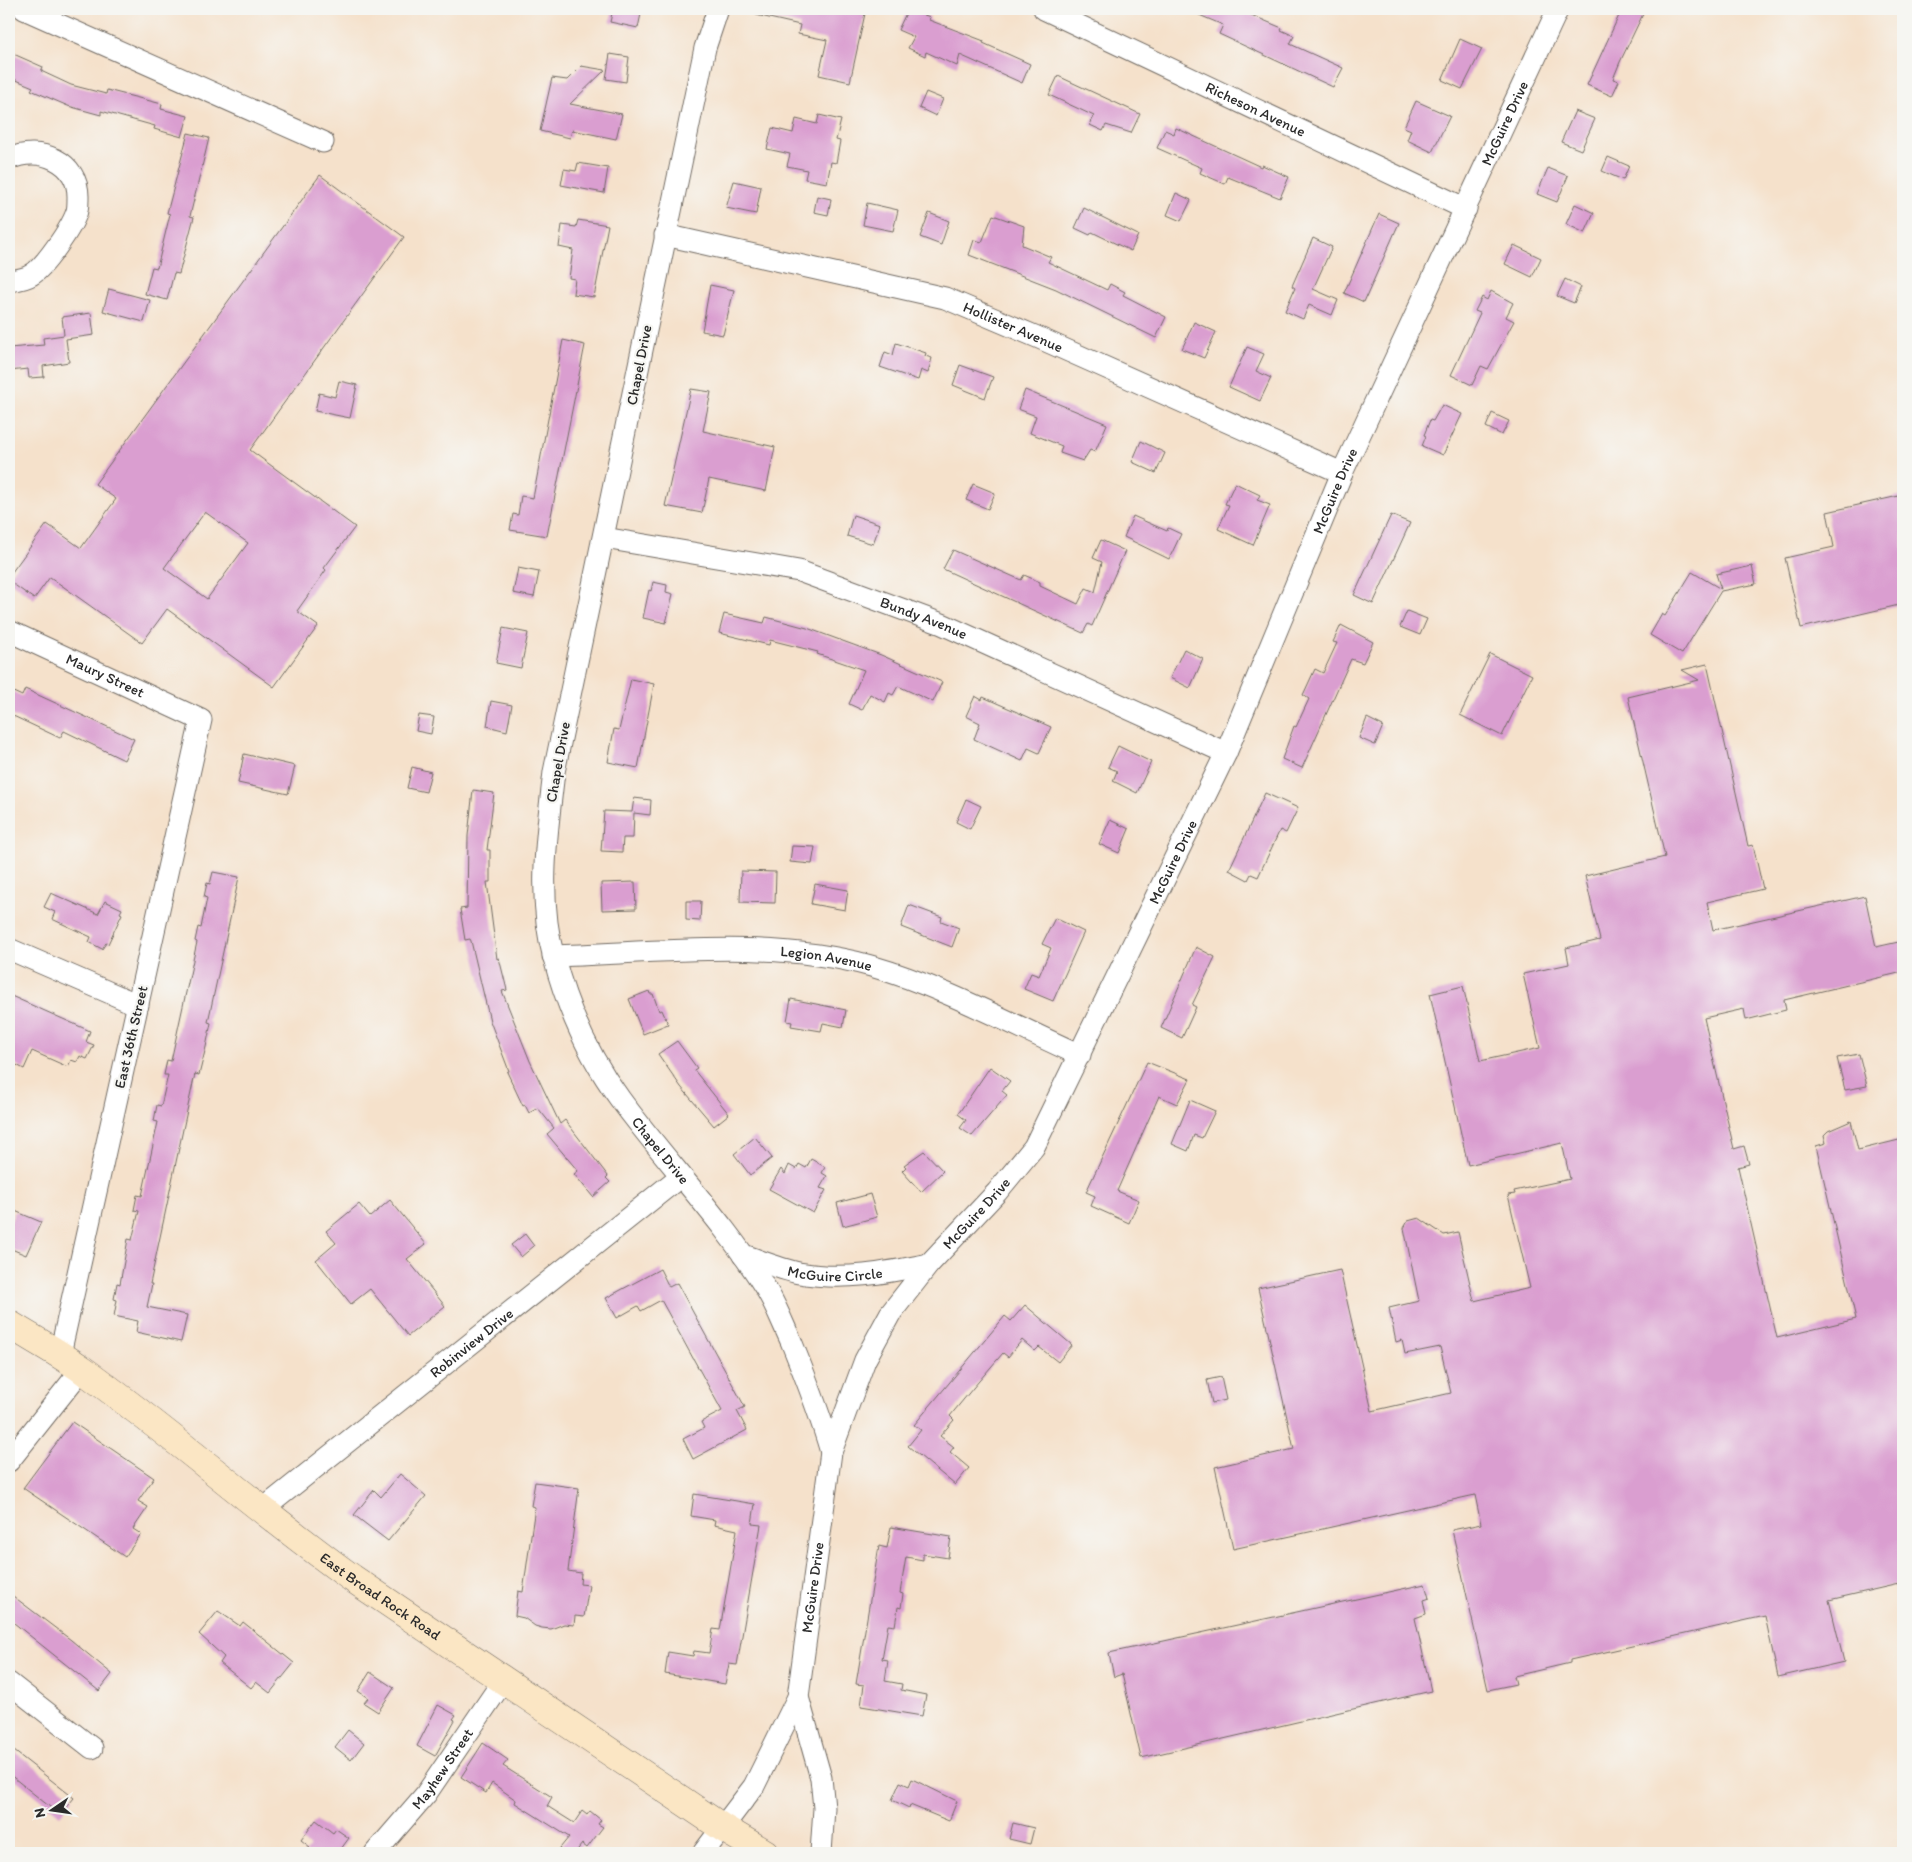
<svg xmlns="http://www.w3.org/2000/svg" width="1912" height="1862" font-family="Itim,sans-serif">
<rect width="100%" height="100%" fill="#f6f6f2"/>
<filter id="ink" filterUnits="userSpaceOnUse"><feTurbulence type="fractalNoise" baseFrequency=".02" numOctaves="2"/><feDisplacementMap in="SourceGraphic" scale="10" xChannelSelector="R" yChannelSelector="G"/><feConvolveMatrix kernelMatrix="1 2 1 2 8 2 1 2 1" color-interpolation-filters="sRGB"/></filter>
<filter id="wash" filterUnits="userSpaceOnUse"><feTurbulence type="fractalNoise" baseFrequency=".0096" numOctaves="4" result="noise"/><feDisplacementMap in="SourceGraphic" scale="20" xChannelSelector="R" yChannelSelector="G"/><feGaussianBlur stdDeviation="1.12" result="paint"/><feColorMatrix in="noise" values="0 0 0 0 0 0 0 0 0 0 0 0 0 0 0 0 0 1.4 0 .05"/><feComposite in="paint" operator="in"/></filter>
<g filter="url(#wash)">
<rect width="100%" height="100%" fill="#f5e1cb"/>
<g id="blocks">
<path fill="#da9ed0" fill-rule="evenodd" d="M613 9H642L638 28 610 22Z
M757 9H866L850 82 819 75 827 40 798 34 800 25 756 15Z
M908 9 930 17 929 20 984 41 983 43 1030 64 1022 83 960 55 957 66 926 52 925 56 908 48 914 37 898 30Z
M1185 9H1237L1282 28 1281 30 1294 36 1290 44 1343 68 1333 87 1219 34 1223 25Z
M1622 9H1633L1643 14 1620 62 1613 79 1619 81 1612 96 1587 85Z
M1460 39 1482 49 1462 89 1442 80Z
M9 52 43 67 41 71 71 85 106 94 107 90 162 104 161 109 188 116 182 137 154 129 155 126 101 111V115L68 106 31 90 33 87 9 77Z
M610 54 629 57 626 82 606 79Z
M581 66 605 70 570 104 622 114 616 139 572 130 570 138 540 131 552 78 567 80Z
M1058 76 1140 114 1131 133 1106 125 1103 131 1090 125 1094 116 1049 95Z
M926 92 943 99 936 116 919 108Z
M1416 101 1450 116 1432 152 1407 140 1411 130 1404 127Z
M1575 111 1595 119 1581 150 1561 142Z
M819 115 841 120 836 140 840 141 836 163 831 162 827 183 805 179 807 170 787 166 790 154 767 149 772 128 793 133 796 119 817 124Z
M1176 128 1261 167 1262 165 1289 177 1280 198 1228 177 1225 184 1200 173 1202 168 1157 148 1165 130 1174 134Z
M188 133 209 138 190 216 194 217 179 274 174 273 167 300 145 294 152 267 157 268 170 214 167 213Z
M1608 157 1629 166 1623 180 1602 171Z
M578 163 608 168 604 193 561 185 564 169 576 171Z
M1548 168 1568 176 1557 202 1537 194Z
M320 175 404 237 250 450 355 527 324 568 326 570 297 611 318 626 274 687 167 609 142 643 50 577 34 599 9 581V576L47 524 81 548 116 499 95 484ZM205 512 248 543 207 599 164 568Z
M734 181 761 187 756 214 726 208Z
M1176 193 1191 200 1181 221 1167 215Z
M817 196 831 199 828 215 814 212Z
M867 203 898 210 893 231 863 225Z
M1575 204 1594 213 1585 233 1566 224Z
M1084 208 1138 235 1131 251 1092 232 1090 235 1075 228Z
M929 213 949 221 941 245 920 237Z
M1379 214 1399 223 1364 302 1344 293Z
M993 215 1024 226 1022 245 1051 257 1048 262 1107 290 1110 284 1125 292 1123 295 1166 317 1156 338 1056 289 969 255 974 240 982 242Z
M578 220 608 225 594 297 573 294 575 279 569 278 573 250 559 247 562 225 576 227Z
M1313 238 1332 247 1313 289 1338 300 1332 315 1309 305 1303 319 1285 311 1295 288 1292 286Z
M1514 245 1541 258 1532 277 1505 264Z
M1565 279 1581 287 1574 303 1557 296Z
M710 285 734 290 723 335 702 331Z
M109 289 150 300 144 322 103 311Z
M1491 291 1513 303 1506 317 1514 321 1488 369 1481 366 1472 385 1451 375 1480 313 1475 311 1482 297 1487 300Z
M91 313 94 335 66 339 69 362 43 366 44 377 29 378 28 369 9 371V348L44 345 43 338 64 335 62 317Z
M1194 322 1216 332 1204 358 1182 349Z
M563 340 585 345 547 536 510 530 513 514 518 515 521 496 533 498Z
M896 343 926 353 925 356 932 358 928 373 921 370 918 380 880 367 885 352 893 355Z
M1247 347 1264 354 1256 371 1271 378 1260 401 1229 387Z
M960 365 993 377 985 398 953 385Z
M339 381 357 385 350 418 315 411 319 393 335 397Z
M691 389 711 392 703 431 775 447 766 491 709 479 702 513 665 506Z
M1025 390 1107 424 1095 452 1090 450 1083 461 1060 453 1062 446 1030 433 1036 416 1018 409Z
M1442 405 1462 414 1443 455 1422 446 1426 436 1424 435 1430 420 1433 421Z
M1492 413 1509 421 1502 435 1486 427Z
M1141 441 1165 453 1156 473 1132 462Z
M1235 483 1260 495 1257 500 1270 505 1253 545 1218 529 1229 505 1225 504Z
M973 484 995 493 988 509 966 500Z
M1903 495V604L1801 628 1785 558 1834 547 1827 512Z
M853 515 880 524 873 544 847 536Z
M1391 515 1410 523 1373 604 1354 595Z
M1133 516 1167 531 1168 528 1181 534 1169 559 1124 537Z
M1101 540 1125 551 1092 626 1088 624 1083 633 943 569 953 550 1021 580 1024 575 1040 582V586L1078 604 1086 588 1095 592 1102 562 1093 558Z
M1752 566 1756 584 1721 591 1682 654 1650 635 1662 614 1665 616 1692 572 1721 589 1716 574Z
M518 568 539 572 534 597 513 593Z
M653 582 667 585 666 592 673 594 666 623 643 618 649 590 651 591Z
M1407 611 1427 619 1420 635 1400 627Z
M724 614 764 623 766 617 807 628 881 655 942 682 933 702 898 686 893 695 889 693 885 702 870 694 862 710 849 704 864 670 817 654 818 652 770 640 769 645 719 633Z
M1341 625 1373 642 1363 663 1351 659 1302 768 1282 759 1294 726 1296 727 1309 699 1303 695 1315 669 1323 673 1337 643 1333 642Z
M503 628 528 633 521 668 496 663Z
M1184 649 1203 659 1190 688 1170 678Z
M1490 654 1532 675 1502 736 1460 715Z
M1707 664 1748 846 1753 845 1763 889 1707 902 1713 930 1865 896 1876 947 1903 941V972L1784 1000 1786 1010 1746 1020 1744 1009 1704 1018 1734 1149 1744 1146 1749 1164 1738 1167 1777 1338 1856 1319 1816 1146 1826 1143 1824 1135 1828 1131 1851 1121 1858 1150 1903 1139V1583L1829 1600 1844 1662 1778 1677 1765 1616 1570 1660V1663L1514 1676 1516 1684 1488 1690 1452 1530 1481 1524 1475 1495 1233 1549 1215 1467 1294 1449 1258 1288 1340 1270 1372 1411 1451 1393 1440 1347 1405 1354 1402 1340 1396 1342 1389 1308 1419 1301 1404 1228 1408 1221 1419 1218 1444 1235 1458 1232 1474 1301 1530 1288 1508 1195 1515 1194 1514 1191 1570 1179 1562 1143 1468 1165 1430 994 1463 986 1480 1061 1540 1048 1523 974 1569 964 1566 948 1600 940 1585 876 1665 857 1628 697 1699 680 1682 670Z
M631 679 654 684 638 768 608 762 614 729 619 730Z
M25 689 134 739 124 760 64 731 60 738 9 714V690L22 696Z
M975 696 982 700 983 697 1051 727 1039 753 1028 748 1022 761 974 739 980 723 966 716Z
M491 701 512 705 507 731 487 726Z
M419 715 434 717 431 734 416 731Z
M1367 718 1383 726 1375 745 1359 738Z
M1118 746 1151 762 1137 793 1113 781 1117 771 1108 767Z
M244 754 295 766 288 794 238 783Z
M412 767 431 772 426 792 407 788Z
M473 790 494 793 487 850H490V882H487L497 959 499 958 507 990 502 991 530 1061 560 1124 565 1120 608 1176 606 1178 610 1182 593 1197 574 1174 578 1171 547 1134 554 1128 538 1108 529 1113 525 1105 523 1106 507 1072 509 1071 490 1021 471 941 470 939 465 940 460 909 467 908 468 836Z
M1265 793 1298 808 1286 833 1280 830 1258 877 1251 874 1248 880 1229 870Z
M634 798 651 800 650 815 634 813 633 838H623L622 852 601 851 604 811 632 812Z
M966 799 981 806 970 829 956 822Z
M1110 820 1129 829 1119 853 1099 844Z
M792 846 815 847 812 864 790 862Z
M741 871 776 872 775 903 740 902Z
M213 872 239 877 208 1022 211 1023 206 1047 199 1075 195 1074 185 1120 150 1284H152L147 1307 187 1315 181 1342 136 1332 138 1321 114 1316 117 1300 114 1299 117 1283 120 1284 128 1239 132 1240 139 1211 134 1210 137 1195 142 1196 158 1122 154 1121 157 1105 161 1106 168 1075H164L167 1060 171 1061 197 942 195 941 198 927 201 928 207 898 204 897 207 883 210 884Z
M635 882 636 909 602 910 601 883Z
M815 884 848 890 845 910 811 904Z
M51 893 98 914 105 901 122 909 120 913 122 914 108 944 106 943 102 949 89 942 91 937 52 919 55 912 44 907Z
M686 901H701L700 921 686 920Z
M909 905 942 917 941 921 959 928 952 947 901 927Z
M1055 918 1084 932 1053 1001 1024 989 1031 973 1039 976 1051 948 1042 944Z
M1196 947 1215 957 1192 1005 1196 1007 1182 1038 1161 1028Z
M649 991 650 994H653L659 1011 662 1010 668 1024 643 1034 629 999Z
M9 995 90 1031 86 1042 94 1045 87 1059 80 1056 77 1062 71 1060 68 1067 32 1051 24 1069 9 1061Z
M791 999 846 1010 843 1027 823 1023 821 1031 791 1026 792 1022 787 1021Z
M677 1041 697 1068 694 1070 729 1114 714 1126 681 1087 658 1054Z
M1859 1054 1867 1086 1845 1090 1837 1058Z
M1147 1062 1190 1079 1177 1104 1159 1096 1117 1191 1139 1200 1129 1223 1091 1206 1095 1196 1086 1192Z
M990 1067 1010 1081 1002 1091 1007 1095 972 1136 960 1128 966 1120 958 1114Z
M1190 1100 1215 1111 1202 1138 1194 1135 1188 1151 1172 1144Z
M755 1137 772 1158 750 1175 734 1154Z
M924 1151 943 1171 921 1192 902 1171 906 1167 904 1165Z
M811 1159 825 1167 822 1173 827 1176 820 1188 826 1190 813 1213 769 1189 781 1169 785 1174 789 1165 796 1169 799 1164 806 1168Z
M870 1194 877 1217 843 1226 837 1203Z
M390 1200 426 1244 407 1259 445 1306 408 1336 370 1289 351 1304 316 1260 336 1243 326 1231 359 1204 370 1217Z
M15 1211 41 1222 26 1255 9 1248V1226Z
M525 1234 534 1246 521 1257 511 1245Z
M660 1269 669 1287 677 1283 745 1407 737 1411 747 1430 693 1459 683 1439 704 1428 701 1422 722 1411 661 1300 641 1311 638 1306 617 1318 606 1298Z
M1025 1305 1072 1345 1058 1362 1039 1347 1035 1351 1022 1340 1008 1357 1003 1353 973 1388 950 1416 954 1420 940 1436 954 1447 950 1452 969 1468 955 1485 908 1446 921 1430 914 1425 1005 1316 1011 1321Z
M1221 1377 1226 1400 1212 1403 1207 1380Z
M72 1422 154 1478 138 1501 148 1507 133 1529 141 1534 125 1557 23 1488Z
M400 1474 426 1496 388 1541 354 1515 374 1490 381 1497Z
M535 1482 579 1488 568 1571 581 1573 580 1584 589 1585 584 1617 575 1616 574 1625 564 1624 551 1629 542 1628 535 1626 524 1618 515 1616 518 1591 523 1592 535 1507 531 1506Z
M694 1494 755 1504 752 1524 761 1525 737 1665 729 1664 725 1684 665 1674 668 1652 693 1656 694 1651 709 1653 713 1629 720 1630 737 1530 714 1525 715 1520 691 1516Z
M891 1527 951 1537 948 1558 923 1554V1560L906 1557 900 1593 903 1594 901 1608 898 1607 895 1626 888 1625 882 1659 888 1660 885 1681 902 1684 901 1690 926 1695 922 1716 861 1706 864 1685 856 1684 879 1546 887 1548Z
M1425 1584 1429 1598 1423 1600 1426 1614 1415 1618 1431 1691 1141 1758 1122 1674 1114 1677 1109 1653Z
M9 1593 71 1640 112 1674 99 1691 9 1619Z
M218 1611 240 1626 243 1622 294 1663 270 1693 256 1682 251 1688 220 1663 224 1657 199 1634Z
M370 1672 394 1688 378 1712 364 1703 368 1698 358 1691Z
M438 1705 456 1715 453 1719 455 1720 435 1756 417 1746Z
M348 1730 364 1743 351 1760 335 1747Z
M483 1743 508 1760 503 1766 552 1797 547 1806 574 1823 582 1811 587 1815 590 1811 601 1820 598 1824 603 1827 587 1848 582 1844 575 1853H556L569 1837 515 1803 516 1800 492 1783 486 1793 461 1777Z
M9 1747 74 1798 60 1815 9 1774Z
M912 1779 957 1801 949 1821 910 1805 909 1808 892 1800 900 1782 909 1786Z
M316 1820 333 1833 336 1829 349 1838 338 1853H304L310 1847 301 1840Z
M1013 1823 1034 1828 1030 1844 1009 1839Z"/>
</g>
</g>
<g filter="url(#ink)">
<use href="#blocks" fill-opacity="0" stroke="#726b63" stroke-width="1"/>
<g fill="none" stroke-linecap="round" stroke-linejoin="round">
<defs>
<g id="street">
<path d="M24 9 323 142"/>
<path id="s1" d="M718 9 705 48 554 772C547 833 537 897 554 958 567 1007 589 1057 620 1099 667 1163 724 1221 766 1289 776 1305 783 1324 791 1341 806 1378 820 1414 831 1452"/>
<path id="s2" d="M1044 9 1466 209"/>
<path d="M9 159C39 145 79 161 78 198 78 203 78 210 76 214 71 228 44 268 31 275 25 279 16 280 9 281"/>
<path id="s3" d="M665 235 945 298 1037 337 1342 473"/>
<path id="s4" d="M604 538 799 571 942 624 1226 753"/>
<path id="s5" d="M9 631 201 720 60 1354"/>
<path d="M9 949 138 1005"/>
<path id="s6" d="M553 956C656 953 770 938 871 966 941 986 1013 1025 1080 1055"/>
<path id="s7" d="M743 1255C761 1261 780 1269 799 1273 843 1281 886 1273 929 1264"/>
<path d="M9 1461 82 1369"/>
<path id="s8" d="M262 1510 681 1176"/>
<path d="M9 1683 92 1748"/>
<path d="M798 1697 821 1778 824 1808 821 1853"/>
<path id="s9" d="M375 1853 426 1794 503 1681"/>
<path id="s10" d="M703 1853 754 1786 798 1697 831 1452 865 1360 890 1314 929 1264 997 1192 1034 1147 1226 753 1342 473 1558 9"/>
</g>
<g id="secondary">
<path id="s11" d="M9 1324C33 1339 59 1353 83 1370 175 1436 260 1512 352 1578L723 1828 765 1853"/>
</g>
</defs>
<use href="#street" stroke="#726b63" stroke-width="23"/>
<use href="#secondary" stroke="#726b63" stroke-width="29"/>
<use href="#street" stroke="#fff" stroke-width="21"/>
<use href="#secondary" stroke="#fbe6c4" stroke-width="28"/>
</g>
</g>
<g text-anchor="middle" stroke-width="4.5" stroke-linejoin="round" paint-order="stroke">
<g font-size="15" fill="#2b2b2b" stroke="#f6f6f2">
<text dy="5" stroke="none"><textPath href="#s2" startOffset="234">Richeson Avenue</textPath></text>
<text dy="5" stroke="none"><textPath href="#s10" startOffset="1929">McGuire Drive</textPath></text>
<text dy="5" stroke="none"><textPath href="#s3" startOffset="361">Hollister Avenue</textPath></text>
<text transform="translate(639 365) rotate(-79)" y="5">Chapel Drive</text>
<text dy="5" stroke="none"><textPath href="#s10" startOffset="1524">McGuire Drive</textPath></text>
<text dy="5" stroke="none"><textPath href="#s4" startOffset="331">Bundy Avenue</textPath></text>
<text dy="5" stroke="none"><textPath href="#s5" startOffset="106">Maury Street</textPath></text>
<text transform="translate(558 762) rotate(-80)" y="5">Chapel Drive</text>
<text dy="5" stroke="none"><textPath href="#s10" startOffset="1119">McGuire Drive</textPath></text>
<text dy="5" stroke="none"><textPath href="#s6" startOffset="274">Legion Avenue</textPath></text>
<text transform="translate(131 1037) rotate(-77)" y="5">East 36th Street</text>
<text dy="5" stroke="none"><textPath href="#s1" startOffset="1190">Chapel Drive</textPath></text>
<text dy="5" stroke="none"><textPath href="#s10" startOffset="714">McGuire Drive</textPath></text>
<text dy="5" stroke="none"><textPath href="#s7" startOffset="95">McGuire Circle</textPath></text>
<text dy="5" stroke="none"><textPath href="#s8" startOffset="268">Robinview Drive</textPath></text>
<text dy="5" stroke="none"><textPath href="#s10" startOffset="294">McGuire Drive</textPath></text>
<text dy="5" stroke="none"><textPath href="#s11" startOffset="461">East Broad Rock Road</textPath></text>
<text dy="5" stroke="none"><textPath href="#s9" startOffset="108">Mayhew Street</textPath></text>
</g>
</g>
<rect width="1912" height="1862" fill="none" stroke="#f6f6f2" stroke-width="30"/>
<g transform="translate(52 1810) rotate(257)" stroke="#f6f6f2" stroke-width="4" paint-order="stroke">
<path d="M0-4L9 19L0 12L-9 19Z" fill="#2b2b2b"/>
<text y="-8" font-size="14" font-weight="bold" text-anchor="middle" fill="#2b2b2b">N</text>
</g>
</svg>
